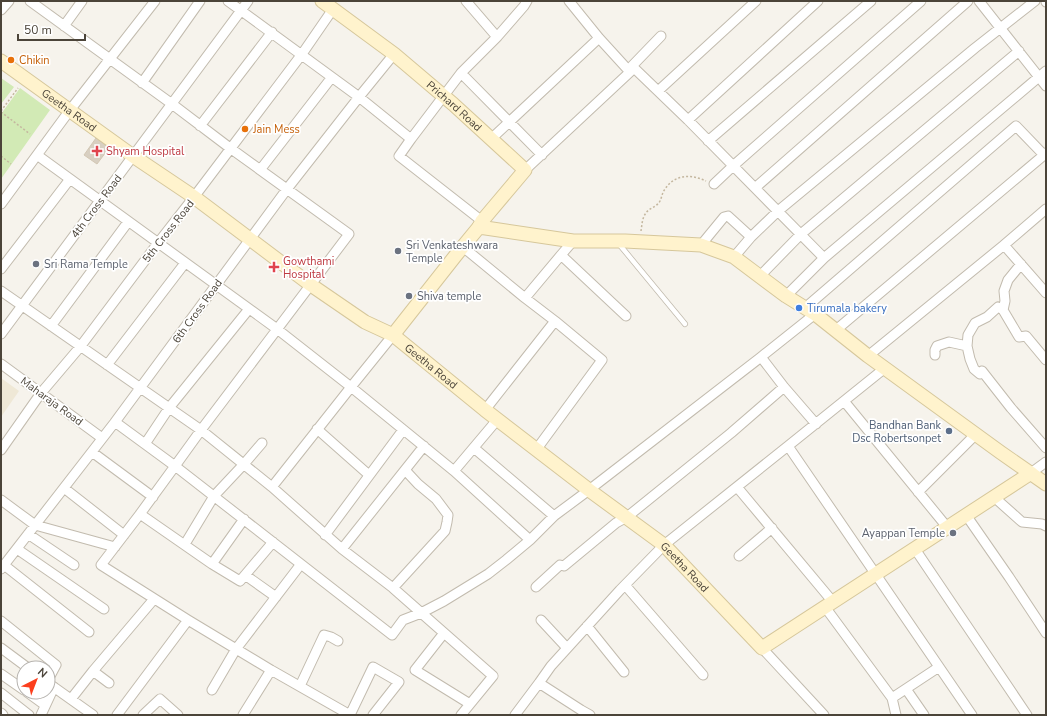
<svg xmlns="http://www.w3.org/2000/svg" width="1047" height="716" font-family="'Nunito Sans',sans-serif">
<rect width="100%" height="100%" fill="#f6f3ec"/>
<path fill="#efe8d6" d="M1 378 19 391 1 417Z"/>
<path fill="#d2eab5" d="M1 78 14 87 1 104Z
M20 88 50 110 1 179V114Z"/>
<path fill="#d8cfc1" stroke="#d3c7b4" d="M96 138 109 148 97 164 84 155Z"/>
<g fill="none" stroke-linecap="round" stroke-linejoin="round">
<defs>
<path id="lane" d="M619 244 685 324"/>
<path id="street" d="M30 1 172 104 230 148 349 234 201 430 175 466 392 635 403 620 421 613 444 601 488 574 506 560 530 540 554 516 589 490 761 357 815 314
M228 1 359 97 411 139 461 73 497 37 524 6 527 1
M466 1 497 37
M569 1 599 38 630 72
M979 1 1046 86
M1046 1V2
M1 10 9 1
M64 26 82 1
M632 66 688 120 824 258 786 296
M461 73 542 155
M142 83 200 1
M658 91 756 1
M688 120 818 1
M200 126 272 32
M411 139 399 156 482 221
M491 139 599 38
M708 141 871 1
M37 155 277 329 351 387 454 471 530 540
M260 170 332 77
M525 170 630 72 632 66 661 36
M714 184 733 166 921 1
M755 188 968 1
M1 204 70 110 155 1
M573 241 561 255 626 316
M701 245 724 217 728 216 751 237
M1004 245 1046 293
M463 247 525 298 561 255
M734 257 751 237 778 211 975 48 1035 1
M824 258 1046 71
M1021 264 1008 280 1004 291 1005 301 1003 310 1019 337 1026 336 1046 360
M1 269 70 179
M760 276 801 234 1019 51
M1 291 201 430 272 487 342 549 393 588 493 676 461 715
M525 298 555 321 602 360 536 450
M805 308 1016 126 1044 155 1046 153
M1003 310 998 307 987 317 975 323 968 335 967 346 970 359 974 369 980 374 982 371 1011 408 1046 448
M51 326 128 222
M836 330 1044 155
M1 334 248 1
M935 355V350L937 346 949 342 967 346
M868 356 1004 245 1046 209
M761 357 784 387 816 424
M1 364 102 438
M107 365 185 263
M844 401 947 527
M485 410 555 321
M115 422 175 466 140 514 101 565 188 620 271 670 350 715
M317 429 369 475
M145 444 169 408 249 309
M788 446 972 715
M474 448 554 516
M1 450 41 393 80 347 158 243 194 197 302 54 333 9
M92 452 153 497
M454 471 497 420
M1031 473 1046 462
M272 487 351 387 393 335
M737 487 833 602
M64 488 124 535
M918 492 976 434
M994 497 1022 522 1042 524 1046 526
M1 500 35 525 115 547
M140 514 212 564 244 519
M966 515 1009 577 1046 633
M28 534 74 565
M325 535 403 430
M185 544 214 496 244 464 262 443
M17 549 104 609
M342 549 424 446
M915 549 1027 715
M739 556 772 528
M212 564 240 581 273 542
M4 565 89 632
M1 569 115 422 287 189 359 97 394 54
M245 575 276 597
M625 585 703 675
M536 587 560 565 564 566 616 523 627 517 731 433 784 387
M393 588 445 531 447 522 448 515 436 499 418 484 405 470
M825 607 892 698 939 667
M541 620 567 648
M1 621 56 665 48 680
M587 626 624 672
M444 633 415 670 470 704
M1 648 28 668
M762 648 824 715
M1 674 24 690
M48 683 93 715
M109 683 93 671 154 599
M539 683 581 710 590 715
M300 686 324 635 331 637 338 641
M906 689 924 715
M212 690 236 649 301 564
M27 692 45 705
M1 693 29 715
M892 698 896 715
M71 699 93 671
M1 713 3 715
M41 715 54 687
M117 715 188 620
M143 715 160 699 178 715
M243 715 271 670
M350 715 373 667 399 682 373 715
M515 715 539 683 551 666 620 590 664 545 788 446 885 368"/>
<g id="secondary">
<path id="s1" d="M322 1 394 54 453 104 525 170 482 221 479 227"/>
<path id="s2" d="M1 61 133 156 194 197 311 285 365 322 393 335 485 410 589 490 664 545 762 648 1031 473"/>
<path d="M393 335 456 255 479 227 573 241H625L701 245 734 257 786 296 815 314 868 356 1000 452 1046 484"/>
</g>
</defs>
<use href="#lane" stroke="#c2bbae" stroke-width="6"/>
<use href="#street" stroke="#c2bbae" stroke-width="11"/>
<use href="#secondary" stroke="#d6c79b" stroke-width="15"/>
<path stroke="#c4b79f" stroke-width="1.5" stroke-dasharray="2 2" stroke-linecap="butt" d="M1 111 18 88
M1 112 30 134
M1 156 11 164
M641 231C642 225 642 218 646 213 649 208 657 207 660 201 662 197 662 193 665 189 675 174 691 174 706 181"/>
<use href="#lane" stroke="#fff" stroke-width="4.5"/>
<use href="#street" stroke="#fff" stroke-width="9"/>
<use href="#secondary" stroke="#fff3cd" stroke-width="13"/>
</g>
<g fill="#e8710a" stroke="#fff" stroke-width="1.5">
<circle cx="11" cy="60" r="4"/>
<circle cx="245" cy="129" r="4"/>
</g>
<g fill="#e0444e" stroke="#fff" stroke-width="1.5">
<path d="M95 145h4v4h4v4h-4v4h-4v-4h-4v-4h4z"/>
<path d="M272 261h4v4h4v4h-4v4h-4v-4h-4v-4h4z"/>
</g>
<g fill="#6b7280" stroke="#fff" stroke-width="1.5">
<circle cx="398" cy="251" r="4"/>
<circle cx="36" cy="264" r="4"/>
<circle cx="409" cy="296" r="4"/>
<circle cx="953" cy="533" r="4"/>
</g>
<circle fill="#3f7fe0" stroke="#fff" stroke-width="1.5" cx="799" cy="308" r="4"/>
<circle fill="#5c6f8a" stroke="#fff" stroke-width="1.5" cx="949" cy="431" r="4"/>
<g text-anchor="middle" stroke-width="3.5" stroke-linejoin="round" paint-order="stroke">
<g font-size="11" fill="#c56008" stroke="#fff" text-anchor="start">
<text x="19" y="64">Chikin</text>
<text x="253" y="133">Jain Mess</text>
</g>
<g font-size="11" fill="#4b4439" stroke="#fff">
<text dy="4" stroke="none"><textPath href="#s1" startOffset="169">Prichard Road</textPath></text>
<text dy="4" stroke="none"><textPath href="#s2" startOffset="84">Geetha Road</textPath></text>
<text transform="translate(96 206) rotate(-53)" y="4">4th Cross Road</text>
<text transform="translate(168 231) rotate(-52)" y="4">5th Cross Road</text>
<text transform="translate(197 311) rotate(-54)" y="4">6th Cross Road</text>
<text dy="4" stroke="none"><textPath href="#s2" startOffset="528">Geetha Road</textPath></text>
<text transform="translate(52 401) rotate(36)" y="4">Maharaja Road</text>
<text dy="4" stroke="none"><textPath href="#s2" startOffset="852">Geetha Road</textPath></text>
</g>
<g font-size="11" fill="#be3a42" stroke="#fff" text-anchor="start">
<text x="106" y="155">Shyam Hospital</text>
<text x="283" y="265">Gowthami<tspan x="283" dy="13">Hospital</tspan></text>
</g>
<g font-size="11" fill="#5b616d" stroke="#fff" text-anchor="start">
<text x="406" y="249">Sri Venkateshwara<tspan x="406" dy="13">Temple</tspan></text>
<text x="44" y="268">Sri Rama Temple</text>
<text x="417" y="300">Shiva temple</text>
<text x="945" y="537" text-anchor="end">Ayappan Temple</text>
</g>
<g font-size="11" fill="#366cbe" stroke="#fff" text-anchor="start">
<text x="807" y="312">Tirumala bakery</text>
</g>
<g font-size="11" fill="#4e5e75" stroke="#fff" text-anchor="end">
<text x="941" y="429">Bandhan Bank<tspan x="941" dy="13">Dsc Robertsonpet</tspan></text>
</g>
</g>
<rect width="1047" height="716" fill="none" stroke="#4b4439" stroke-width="4"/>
<g transform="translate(36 680) rotate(42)"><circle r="19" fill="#ffffff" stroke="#b7b4b0"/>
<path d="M0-3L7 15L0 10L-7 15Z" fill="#fc3f1d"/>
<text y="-6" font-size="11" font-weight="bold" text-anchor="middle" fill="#4b4439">N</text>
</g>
<path d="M18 34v6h67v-6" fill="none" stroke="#4b4439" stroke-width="2"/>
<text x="24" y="34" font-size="12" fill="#4b4439" stroke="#ffffff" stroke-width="3" paint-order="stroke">50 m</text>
</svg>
